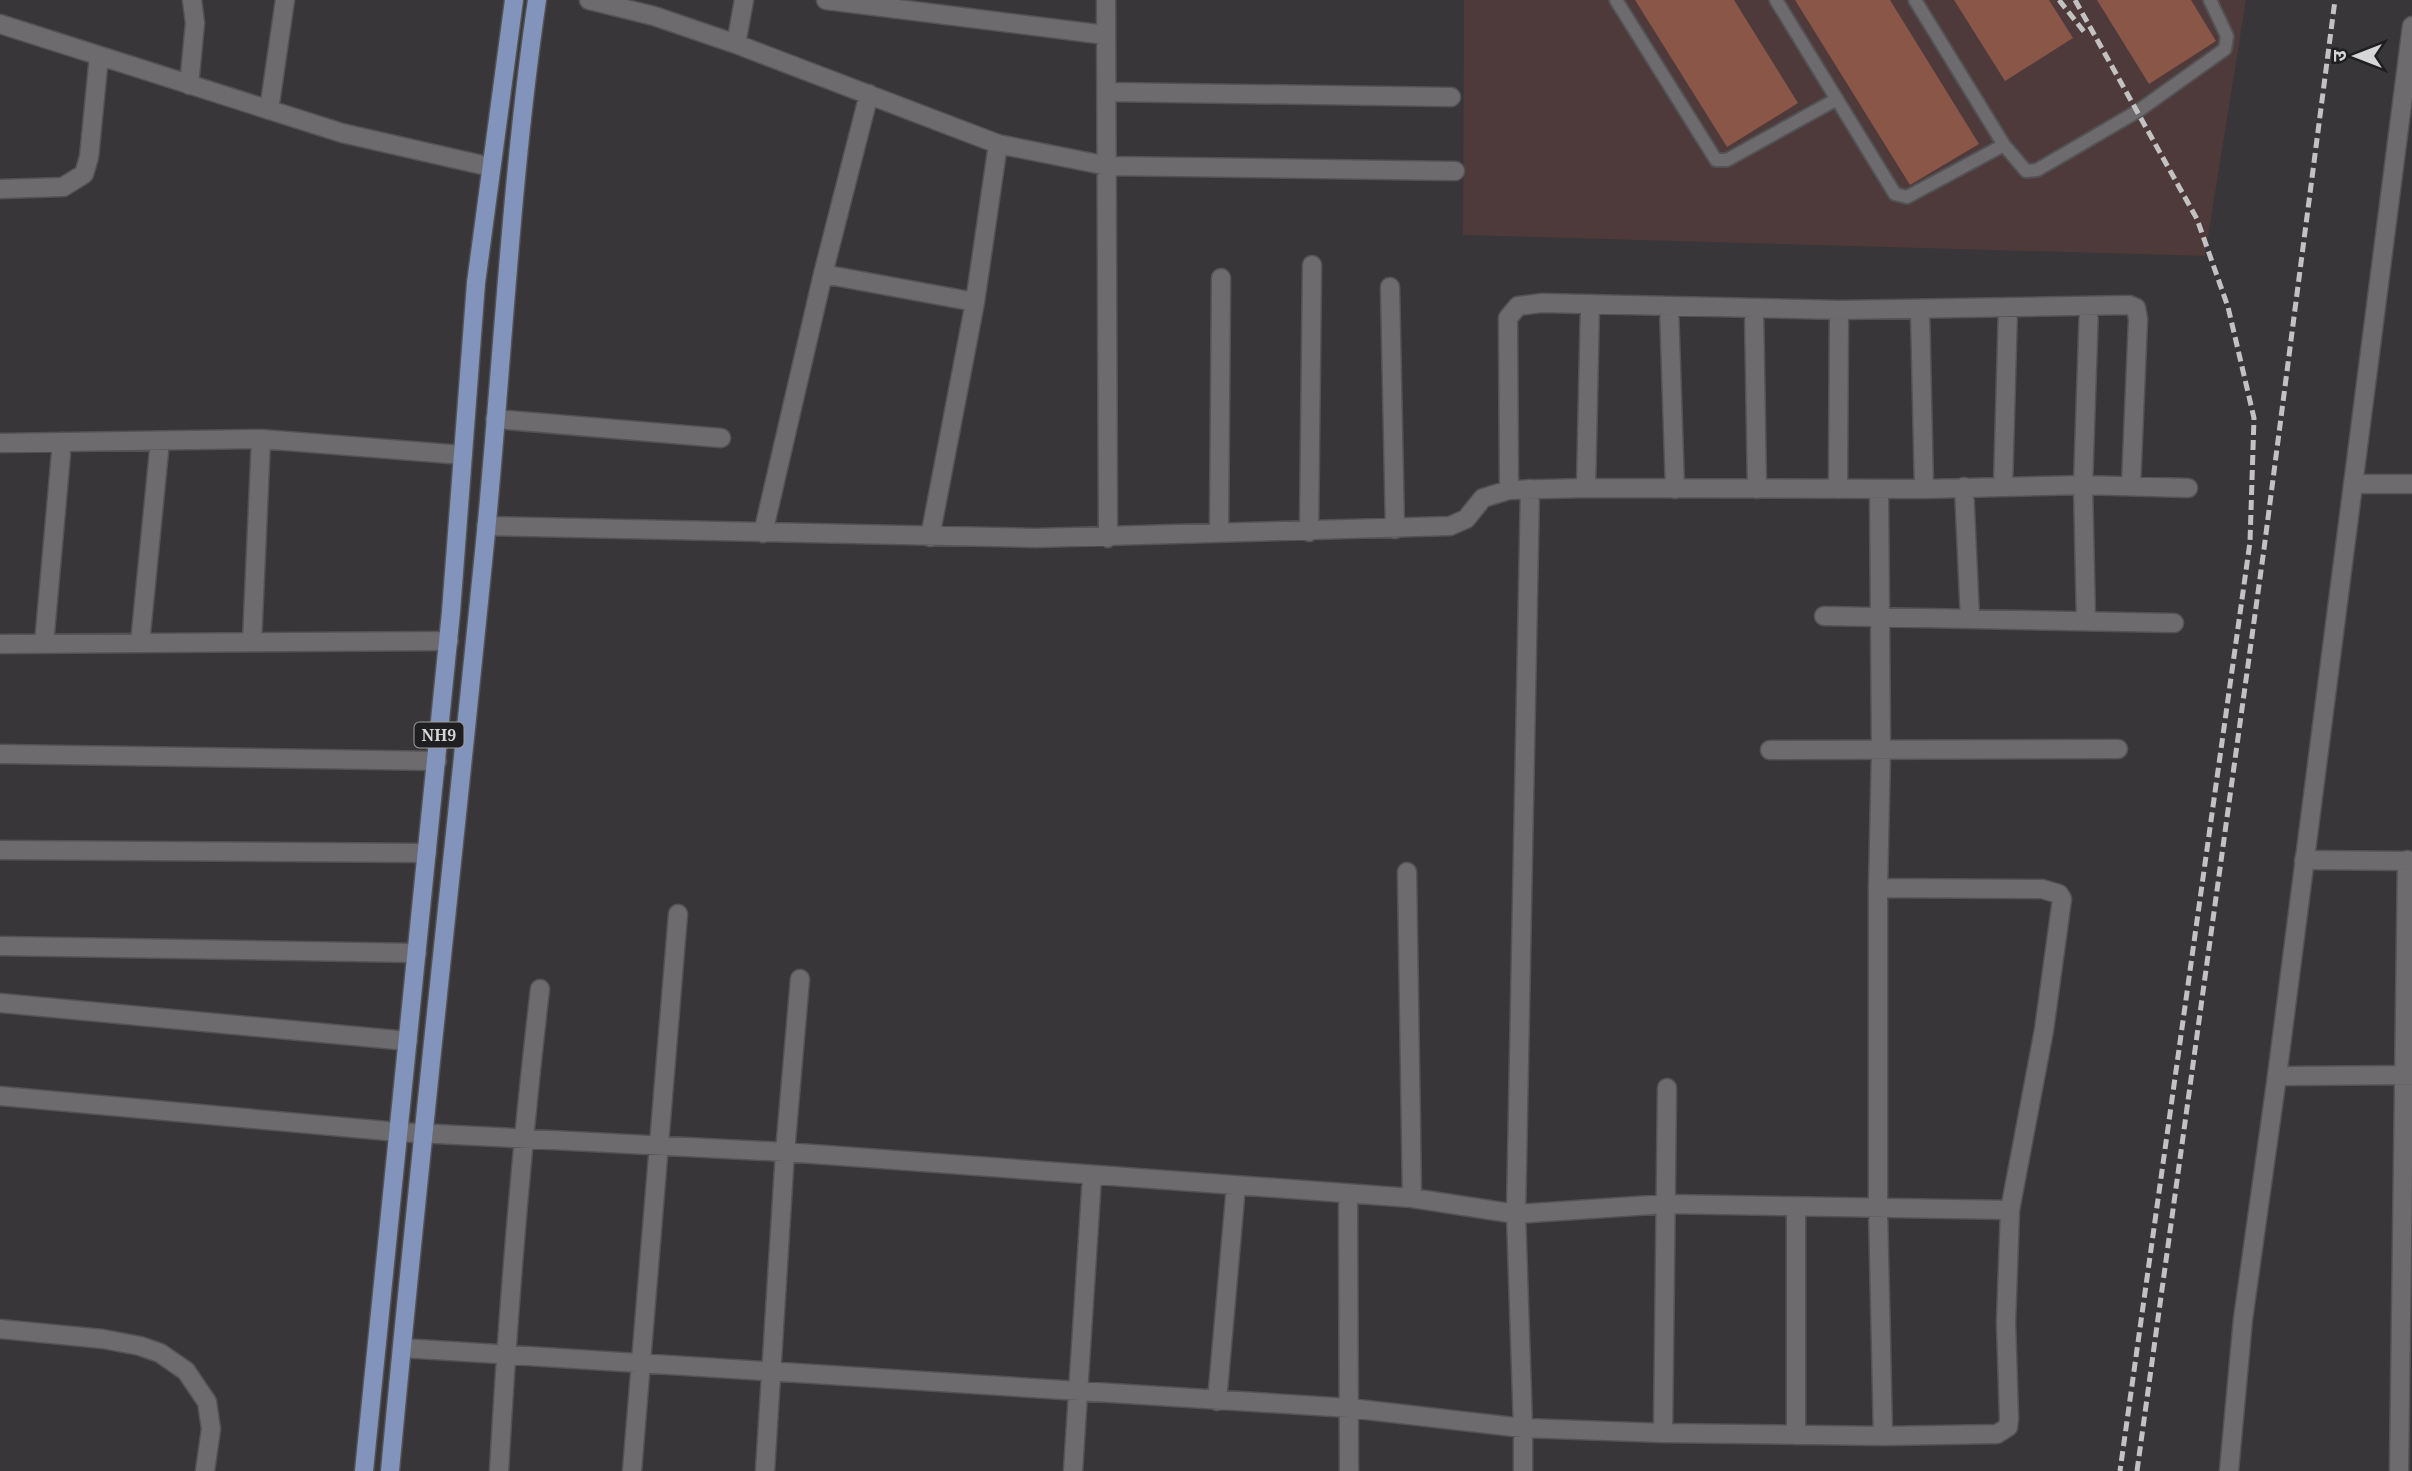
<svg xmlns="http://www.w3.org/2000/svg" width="2412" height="1471" font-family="'Noto Serif','Noto Sans Devanagari',serif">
<rect width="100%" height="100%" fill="#383639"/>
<path fill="#4e393b" d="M1464 0H2246L2205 256 1463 235Z"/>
<path fill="#895648" d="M1635 0H1734L1798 103 1727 147Z
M1795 0H1890L1979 144 1910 185Z
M1954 0H2049L2073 38 2005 81Z
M2097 0H2191L2216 41 2149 84Z"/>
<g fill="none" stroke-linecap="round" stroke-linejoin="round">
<defs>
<path id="service" d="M1616 0 1716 160H1727L1837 99
M1776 0 1895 194 1907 197 2004 145
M1915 0 2004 145 2026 171 2037 170 2138 111 2225 49 2227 36 2210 0"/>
<path id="minor" d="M589 0 654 16 736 44 998 144 1108 166 1455 171
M826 0 1106 35
M1106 0 1108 538
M0 24 342 133 491 167
M736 44 744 0
M189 85 195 23 192 0
M1108 92 1451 97
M269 110 285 0
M0 189 63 187 84 174 89 157 99 56
M823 274 975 302
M1390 287 1395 529
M1669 307 1675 489
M1754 309 1757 489
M1920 310 1924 489
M495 419 721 438
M0 443 261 439 463 455
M2353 484H2412
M2003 486 2008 307
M1964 487 1970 619
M1586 488 1590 304
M1838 489 1839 310
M1879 489 1881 751 1878 888V1209L1883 1436
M1509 490 1508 318 1518 306 1542 303 1839 310 2129 305 2136 308 2138 319 2131 485
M486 526 1036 538 1450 526 1466 519 1483 498 1509 490 1586 488 1924 489 2083 485 2188 488
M1219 532 1221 278
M1309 532 1312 265
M763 533 823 274 869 94
M930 537 975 302 998 144
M1824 616 2174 623
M2086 621 2083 485 2089 306
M252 642 261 439
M140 643 160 441
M0 644 449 641
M44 644 62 442
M1770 750 2118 749
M0 754 437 761
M0 850 427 853
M2304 860 2412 861
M1407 872 1412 1198
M0 946 417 953
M0 1003 408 1041
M2277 1076 2412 1075
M0 1096 398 1132 785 1152 1412 1198 1516 1214 1666 1204 2010 1210
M1348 1194 1349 1471
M1796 1207V1435
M0 1329 103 1339 140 1346 160 1353 186 1371 207 1402 211 1429 205 1471
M402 1348 1349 1408 1523 1428 1663 1433 1883 1436 1997 1434 2008 1427 2009 1419 2006 1322 2010 1210 2044 1030 2062 899 2059 894 2042 889 1878 888
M1217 1401 1236 1186
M1663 1433 1667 1088
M499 1471C508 1310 521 1150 540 989
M632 1471 678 914
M765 1471 785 1152 800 979
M1073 1471 1092 1176
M1523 1471V1428L1516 1214 1530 489
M2399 1471 2407 860"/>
<path id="tertiary" d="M2229 1471 2243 1319 2277 1076 2412 26"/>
<path id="primary" d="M364 1471 451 612 476 283 514 0
M390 1471C419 1158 455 845 486 532 503 355 511 177 537 0"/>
</defs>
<use href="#service" stroke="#535254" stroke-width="16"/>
<use href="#minor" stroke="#535254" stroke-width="21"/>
<use href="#tertiary" stroke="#535254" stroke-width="21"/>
<use href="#primary" stroke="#535254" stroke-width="21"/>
<use href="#service" stroke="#6d6b6e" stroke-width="12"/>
<use href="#minor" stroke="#6d6b6e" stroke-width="18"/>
<use href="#tertiary" stroke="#6d6b6e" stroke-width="18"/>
<use href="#primary" stroke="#8293bc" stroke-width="18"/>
<path stroke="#c3c2c3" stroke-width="5" stroke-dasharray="10 5" stroke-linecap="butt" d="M2059 0 2085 33
M2075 0 2197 219 2228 307 2254 418 2250 542 2120 1471
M2137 1471 2264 549 2335 0"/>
</g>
<g text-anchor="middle" stroke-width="5" stroke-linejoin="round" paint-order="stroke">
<rect fill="#1f1e20" stroke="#a09fa0" stroke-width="2" x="414.5" y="722.5" width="49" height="25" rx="5"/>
<g font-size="16" font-weight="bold" fill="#d7d6d7">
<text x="439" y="741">NH9</text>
</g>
</g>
<g transform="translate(2356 56) rotate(270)" stroke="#1f1e20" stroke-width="5" paint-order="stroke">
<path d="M0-5L12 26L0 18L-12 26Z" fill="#d7d6d7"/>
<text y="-10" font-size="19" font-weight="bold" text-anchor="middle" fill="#d7d6d7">उ</text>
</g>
</svg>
